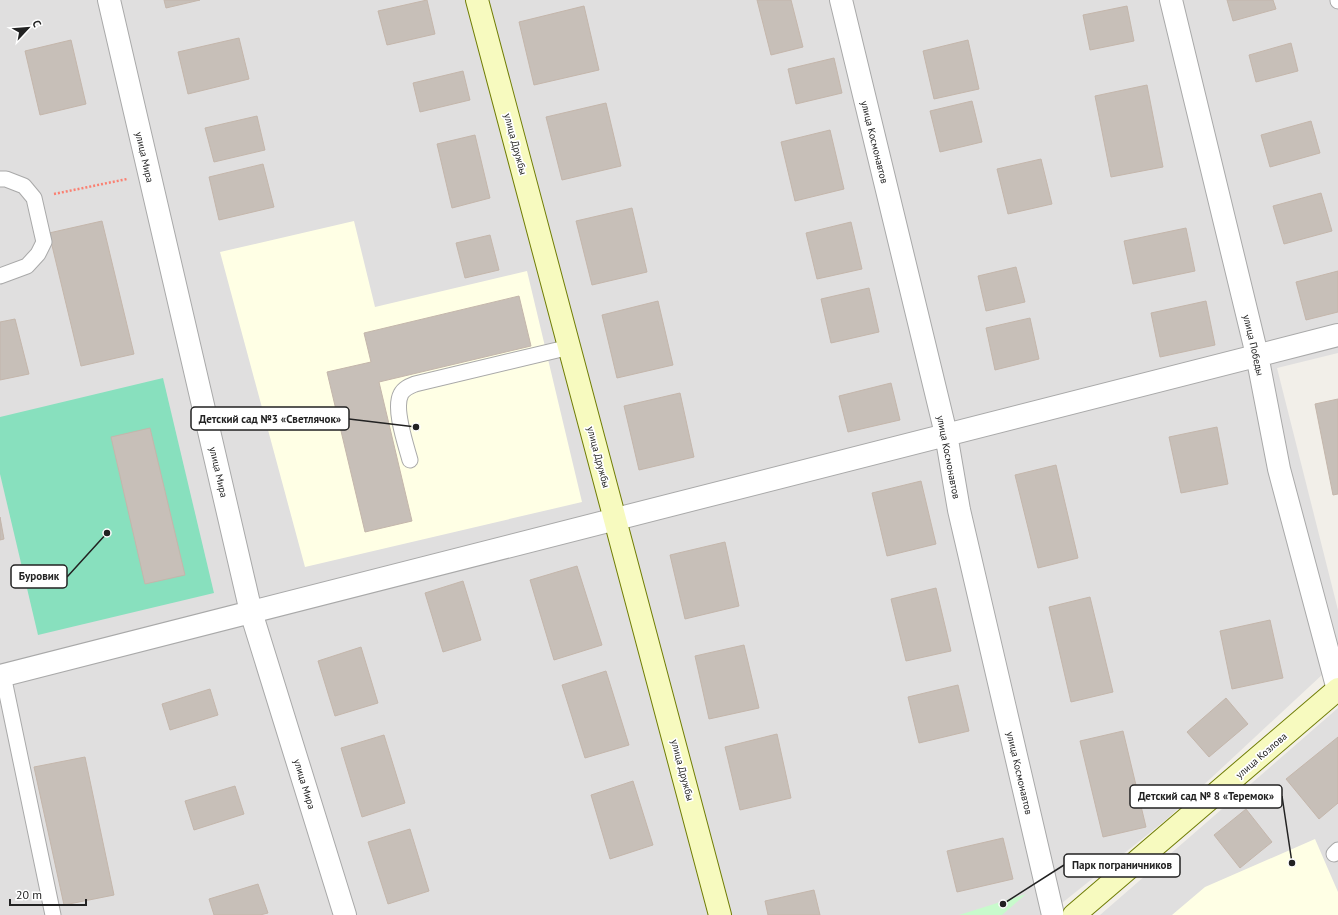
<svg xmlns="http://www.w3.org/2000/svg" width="1338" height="915" font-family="'PT Sans',sans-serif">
<rect width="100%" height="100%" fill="#f2efe9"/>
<path fill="#e0dfdf" d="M0 0H1338V353L1277 368 1338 610V660L1167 819 1047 915H0Z
M1338 708V915H1100Z"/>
<path fill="#ffffe5" d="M354 221 375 307 527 271 582 502 305 567 220 252Z
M1315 839 1338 892V915H1172L1205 887Z"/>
<path fill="#c8facc" d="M1026 894 1002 915H959Z"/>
<path fill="#88e0be" d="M163 378 214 593 38 635 0 474V417Z"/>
<path fill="#c7bfb8" stroke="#c4b6ab" d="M164 0H200L166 8Z
M427 0 435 34 387 45 378 11Z
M757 0H791L803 47 771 55Z
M1227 0H1273L1276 9 1233 21Z
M584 6 599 70 534 85 519 22Z
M1127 6 1134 41 1090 50 1083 15Z
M239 38 249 79 188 94 178 52Z
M71 40 86 104 40 115 25 51Z
M968 40 979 89 934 99 923 51Z
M1291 43 1298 71 1256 82 1249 55Z
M834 58 842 93 796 104 788 69Z
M463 71 470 100 420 112 413 83Z
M1147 85 1163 167 1111 177 1095 96Z
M972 101 982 142 940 152 930 111Z
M606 103 621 166 562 180 546 117Z
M257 116 265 150 214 162 205 128Z
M1311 121 1320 153 1270 167 1261 135Z
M830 130 844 189 795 201 781 142Z
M475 135 490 198 452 208 437 144Z
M1041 159 1052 204 1008 214 997 169Z
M263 164 274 207 219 220 209 177Z
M1321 193 1332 231 1284 244 1273 206Z
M632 208 647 272 592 285 576 221Z
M102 221 134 354 81 366 49 233Z
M851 222 862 269 817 279 806 233Z
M1186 228 1195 271 1133 284 1124 241Z
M490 235 499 270 465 278 456 243Z
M1016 267 1025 302 986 311 978 276Z
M1338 271V312L1306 320 1296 282Z
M869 288 879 332 831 343 821 299Z
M519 296 531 346 379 382 412 521 365 532 327 372 371 362 364 333Z
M658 301 673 365 617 378 602 315Z
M1206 301 1215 345 1160 357 1151 313Z
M1030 318 1039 359 995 370 986 328Z
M15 319 29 374 0 380V322Z
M891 383 900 420 848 432 839 396Z
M680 393 694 457 639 470 624 406Z
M1338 399V494L1333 495 1315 404Z
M1217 427 1228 484 1181 493 1169 437Z
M150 428 185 575 145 584 111 437Z
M1056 465 1078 558 1038 568 1015 475Z
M921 481 936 544 887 556 872 493Z
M0 517 4 539 0 540Z
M725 542 739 606 685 619 670 555Z
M577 566 602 645 554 660 530 580Z
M463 581 481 640 443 652 425 593Z
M936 588 951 651 906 661 891 599Z
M1090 597 1113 692 1071 702 1049 607Z
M1270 620 1283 678 1232 689 1220 631Z
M744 645 759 708 709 719 695 656Z
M361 647 378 703 335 716 318 661Z
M606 671 629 745 585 758 562 685Z
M958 685 969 731 919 743 908 697Z
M210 689 218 715 170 730 162 704Z
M1226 698 1248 724 1209 757 1187 732Z
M1123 731 1146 827 1103 837 1080 741Z
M777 734 791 798 740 810 725 747Z
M384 735 405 803 362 817 341 748Z
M1338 737V803L1319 819 1286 779Z
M85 757 114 895 64 905 34 767Z
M633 781 653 845 610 859 591 795Z
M235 786 244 814 194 830 185 801Z
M1246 809 1272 842 1240 868 1214 835Z
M410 829 429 891 388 904 368 842Z
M1003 838 1013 879 957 892 947 851Z
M258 884 268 913 260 915H214L209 899Z
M814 890 820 915H768L765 901Z"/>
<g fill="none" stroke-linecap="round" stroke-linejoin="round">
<defs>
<path id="lane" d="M1338 0V1
M0 179H6L24 186 34 198 44 242 38 254 27 266 0 276
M410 460C406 445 393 408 401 394 404 388 410 386 415 384L570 347
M3 675 53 915
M1334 854 1338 850"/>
<path id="street" d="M109 0 251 612 345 915
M841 0 946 434 959 510 1053 915
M1171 0 1257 355 1279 469 1338 690
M0 676 1338 335"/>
<path id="secondary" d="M477 0 720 915
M1074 915 1338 689"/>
</defs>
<use href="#lane" stroke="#a9a9a9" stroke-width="17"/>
<use href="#street" stroke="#a9a9a9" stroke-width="24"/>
<use href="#secondary" stroke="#707d05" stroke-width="24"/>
<path stroke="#fa8072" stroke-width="2.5" stroke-dasharray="2 2" stroke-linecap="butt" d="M54 194 127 179"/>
<use href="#lane" stroke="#fff" stroke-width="15"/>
<use href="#street" stroke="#fff" stroke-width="22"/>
<use href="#secondary" stroke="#f7fabf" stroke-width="22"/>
</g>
<g text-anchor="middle" stroke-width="3.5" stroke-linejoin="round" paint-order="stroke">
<g font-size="10" fill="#222" stroke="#fff">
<text transform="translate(875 142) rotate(76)" y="4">улица Космонавтов</text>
<text transform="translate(516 144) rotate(75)" y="4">улица Дружбы</text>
<text transform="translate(145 157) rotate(77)" y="4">улица Мира</text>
<text transform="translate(1254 345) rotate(77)" y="4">улица Победы</text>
<text transform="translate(599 457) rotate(75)" y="4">улица Дружбы</text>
<text transform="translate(949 457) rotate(79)" y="4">улица Космонавтов</text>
<text transform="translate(219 472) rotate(77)" y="4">улица Мира</text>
<text transform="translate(1261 755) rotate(-41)" y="4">улица Козлова</text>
<text transform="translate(683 770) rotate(75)" y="4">улица Дружбы</text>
<text transform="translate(1020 773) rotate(77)" y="4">улица Космонавтов</text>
<text transform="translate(305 784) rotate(73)" y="4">улица Мира</text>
</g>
</g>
<path fill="none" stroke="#222" stroke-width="1.5" d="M416 427L349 419M107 533L67 577M1292 863L1282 796M1003 904L1064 865"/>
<g fill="#222" stroke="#fff" stroke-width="1.5">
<circle cx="416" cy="427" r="4"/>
<circle cx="107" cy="533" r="4"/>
<circle cx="1292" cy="863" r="4"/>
<circle cx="1003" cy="904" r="4"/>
</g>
<g fill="#fff" stroke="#222" stroke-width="1.5">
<rect x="191" y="407" width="158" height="23" rx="4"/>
<rect x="11" y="565" width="56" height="23" rx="4"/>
<rect x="1130" y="785" width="152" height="23" rx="4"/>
<rect x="1064" y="854" width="116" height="23" rx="4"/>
</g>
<g font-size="11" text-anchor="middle" font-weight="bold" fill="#222">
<text x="270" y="423">Детский сад №3 «Светлячок»</text>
<text x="39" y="580">Буровик</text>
<text x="1206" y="800">Детский сад № 8 «Теремок»</text>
<text x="1122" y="869">Парк пограничников</text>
</g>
<g transform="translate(28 28) rotate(64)" stroke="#ffffff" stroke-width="3" paint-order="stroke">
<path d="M0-3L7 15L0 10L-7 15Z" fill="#222222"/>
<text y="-6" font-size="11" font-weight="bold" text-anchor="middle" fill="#222222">С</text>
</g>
<path d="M10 899v6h76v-6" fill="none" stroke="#222222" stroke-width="2"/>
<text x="16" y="899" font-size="12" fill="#222222" stroke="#ffffff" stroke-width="3" paint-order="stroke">20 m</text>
</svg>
